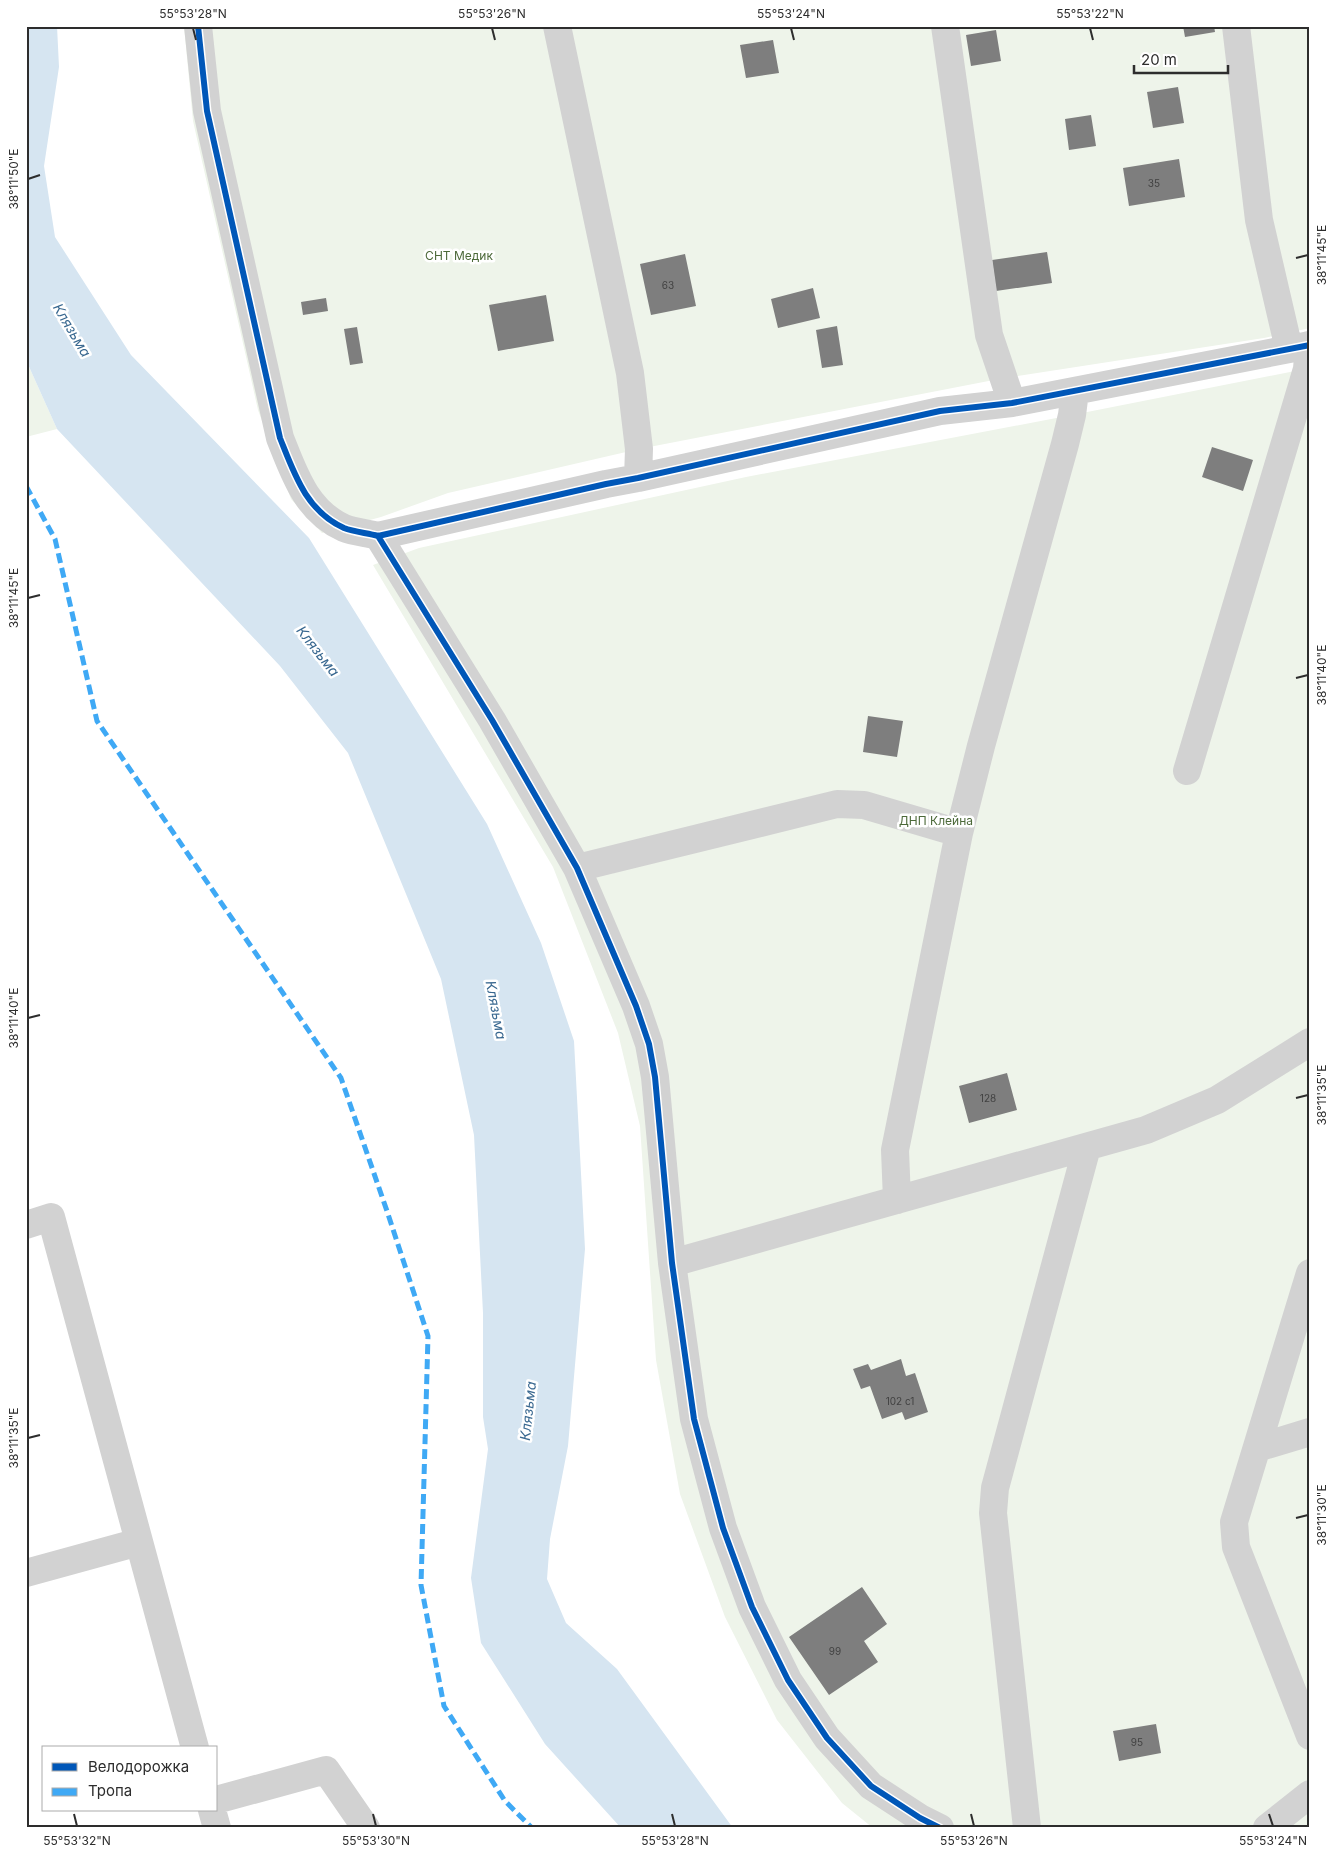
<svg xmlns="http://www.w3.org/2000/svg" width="1336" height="1854" font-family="Inter,sans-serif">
<rect width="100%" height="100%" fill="#fff"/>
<path fill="#eef4ea" d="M184 26H1310V328L1264 338 1004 378 639 449 448 493 381 517 322 533 291 499 258 410 193 121Z
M26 360 57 429 26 437Z
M1310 368V1828H873L842 1803 777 1720 725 1617 680 1494 656 1360 640 1126 618 1033 553 867 373 565 419 548 746 477 1072 415Z"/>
<path fill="#d6e5f1" d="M26 26H57L59 67 44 166 55 237 131 355 309 538 487 824 541 943 574 1041 585 1249 568 1446 550 1539 547 1579 566 1623 617 1669 733 1828H621L545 1744 481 1643 471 1578 488 1449 483 1417V1313L474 1135 441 979 348 753 280 666 57 429 26 360Z"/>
<path fill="#7e7e7e" d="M1183 26H1214L1215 32 1185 37Z
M996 30 1001 61 971 66 966 35Z
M773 40 779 73 746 78 740 45Z
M1178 87 1184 123 1153 128 1147 92Z
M1091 115 1096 146 1069 150 1065 119Z
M1179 159 1185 197 1129 206 1123 168Z
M1047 252 1052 283 996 291 992 260Z
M685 254 696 306 651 315 640 264Z
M813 288 820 318 778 328 771 299Z
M546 295 554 341 498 351 489 305Z
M326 298 328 311 303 315 301 302Z
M837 326 843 365 822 368 816 330Z
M357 327 363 363 350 365 344 329Z
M1212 447 1253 460 1243 491 1202 477Z
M868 716 903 721 897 757 863 752Z
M1007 1073 1017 1110 969 1123 959 1086Z
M901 1359 906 1376 915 1373 928 1412 905 1420 902 1412 882 1419 870 1386 861 1389 853 1369 868 1364 871 1370Z
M862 1587 887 1624 864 1641 878 1662 829 1695 789 1637Z
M1156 1724 1161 1753 1119 1761 1113 1731Z"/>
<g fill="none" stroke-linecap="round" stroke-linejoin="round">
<path stroke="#d2d2d2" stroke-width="28" d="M198 26 207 111 280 438C294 473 306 511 344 528 354 532 367 533 378 536L606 484 638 478 940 411 1012 403 1310 345
M557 26 630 373 639 449 638 478
M945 26 989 335 1012 403
M1236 26 1259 220 1289 349
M378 536 492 720 577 868 636 1006 649 1044 655 1077 672 1263 694 1419 723 1528 752 1607 788 1680 827 1738 871 1786 920 1818 940 1828
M1187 771 1307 369 1309 345
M577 868 837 804 864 805 959 833
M897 1200 895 1150 959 833 981 746 1065 444 1072 415 1075 391
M26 1225 51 1217 195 1748
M672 1263 1146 1130 1217 1100 1310 1042
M1310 1273 1234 1522 1236 1547 1310 1736
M1257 1448 1310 1432
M26 1573 139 1542
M216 1800 326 1770 366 1828
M212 1810 217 1828
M1027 1828 993 1513 995 1488 1087 1147
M1267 1828 1310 1794"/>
<path stroke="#3fa9f5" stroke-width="5" stroke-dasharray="10 5" stroke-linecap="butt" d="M26 486 55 539 97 721 341 1078 388 1214 428 1336 421 1585 444 1706 505 1801 532 1828"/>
<defs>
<path id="cycleway" d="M198 26 207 111 280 438C294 473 306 511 344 528 354 532 367 533 378 536L606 484 638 478 940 411 1012 403 1310 345
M378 536 492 720 577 868 636 1006 649 1044 655 1077 672 1263 694 1419 723 1528 752 1607 788 1680 827 1738 871 1786 920 1818 940 1828"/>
</defs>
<use href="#cycleway" stroke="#fff" stroke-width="9"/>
<use href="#cycleway" stroke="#0057b8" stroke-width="6"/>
</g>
<path fill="none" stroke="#2d2d2d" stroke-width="2" d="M193 28 196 40M492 28 495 40M791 28 794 40M1090 28 1093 40M28 179 40 175M1296 258 1308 255M28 598 40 595M1296 678 1308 675M28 1018 40 1015M1296 1098 1308 1095M28 1438 40 1435M1296 1518 1308 1515M74 1814 77 1826M373 1814 376 1826M672 1814 675 1826M971 1814 974 1826M1269 1814 1273 1826"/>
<g text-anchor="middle" stroke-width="5" stroke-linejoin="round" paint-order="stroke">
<g font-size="10" fill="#414141">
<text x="1154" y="187">35</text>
<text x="668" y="289">63</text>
<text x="988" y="1102">128</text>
<text x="900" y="1405">102 с1</text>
<text x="835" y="1655">99</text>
<text x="1137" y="1746">95</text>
</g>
<g font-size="12" fill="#4c6939" stroke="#fff">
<text x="459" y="260">СНТ Медик</text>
<text x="936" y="825">ДНП Клейна</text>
</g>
<g font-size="14" font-style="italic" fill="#396890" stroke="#fff">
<text transform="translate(72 330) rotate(59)" y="5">Клязьма</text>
<text transform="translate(318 651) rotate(52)" y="5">Клязьма</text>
<text transform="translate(496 1010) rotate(79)" y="5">Клязьма</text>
<text transform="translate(528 1411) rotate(-84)" y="5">Клязьма</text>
</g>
</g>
<rect width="1336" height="1854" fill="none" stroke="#ffffff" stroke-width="55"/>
<rect x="42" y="1746" width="175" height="65" fill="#ffffff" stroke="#ababab"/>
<rect x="52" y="1763" width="25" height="8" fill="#0057b8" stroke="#ababab"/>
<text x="88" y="1772" font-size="15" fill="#2d2d2d">Велодорожка</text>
<rect x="52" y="1788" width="25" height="8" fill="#3fa9f5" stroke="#ababab"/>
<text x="88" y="1796" font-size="15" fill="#2d2d2d">Тропа</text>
<path d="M1134 65v8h94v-8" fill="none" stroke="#2d2d2d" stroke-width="2.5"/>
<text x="1141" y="65" font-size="15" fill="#2d2d2d" stroke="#ffffff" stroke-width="4" paint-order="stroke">20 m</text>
<rect x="28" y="28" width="1280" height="1798" fill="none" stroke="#2d2d2d" stroke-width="2"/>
<g font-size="12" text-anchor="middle" fill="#2d2d2d">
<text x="193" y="18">55°53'28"N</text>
<text x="492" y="18">55°53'26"N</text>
<text x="791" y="18">55°53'24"N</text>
<text x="1090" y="18">55°53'22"N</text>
<text transform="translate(14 179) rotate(-90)" y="4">38°11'50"E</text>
<text transform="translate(1322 255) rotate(-90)" y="4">38°11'45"E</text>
<text transform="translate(14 598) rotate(-90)" y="4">38°11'45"E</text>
<text transform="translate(1322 675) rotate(-90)" y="4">38°11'40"E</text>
<text transform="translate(14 1018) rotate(-90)" y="4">38°11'40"E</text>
<text transform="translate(1322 1095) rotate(-90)" y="4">38°11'35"E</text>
<text transform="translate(14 1438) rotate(-90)" y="4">38°11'35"E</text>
<text transform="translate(1322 1515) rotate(-90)" y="4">38°11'30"E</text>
<text x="77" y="1845">55°53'32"N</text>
<text x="376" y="1845">55°53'30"N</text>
<text x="675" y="1845">55°53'28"N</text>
<text x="974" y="1845">55°53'26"N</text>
<text x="1273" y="1845">55°53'24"N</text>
</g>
</svg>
